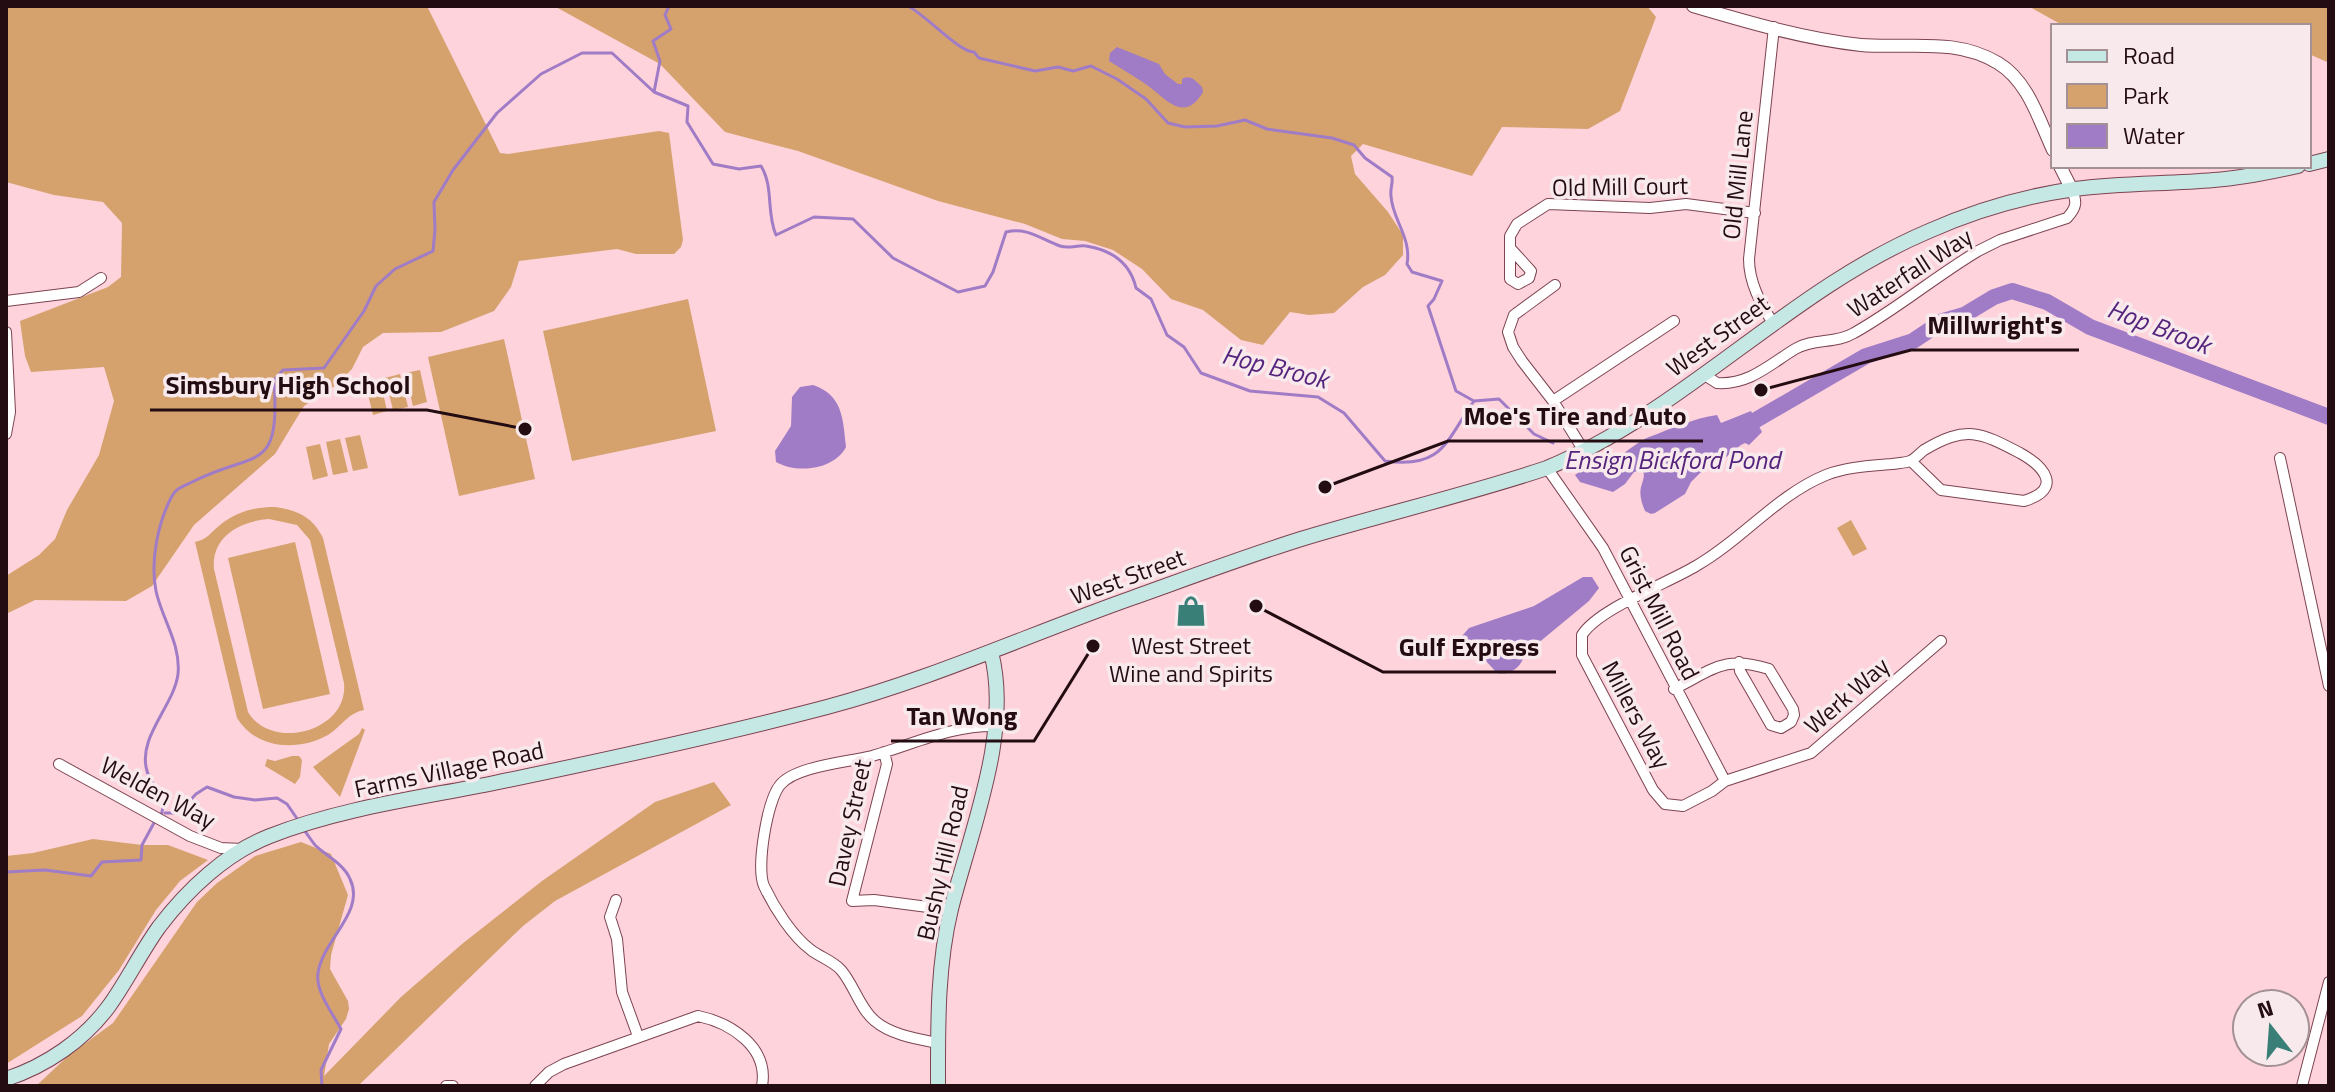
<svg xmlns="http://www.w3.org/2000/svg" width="2335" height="1092" font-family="'Titillium Web',sans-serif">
<rect width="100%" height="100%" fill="#fed3db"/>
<path fill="#d5a26e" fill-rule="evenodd" d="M6 6H427L500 153 508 154 659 131 669 133 683 240 681 247 674 254H636L617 249 519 261 511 287 494 311 441 332 383 333 363 347 352 369 336 385 304 406 275 454 194 525 152 586 126 601 35 600 6 614V576L39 555 55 539 67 510 99 455 114 401 104 367 31 372 25 356 20 321 108 287 121 277 122 223 103 202 54 195 6 182Z
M554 6H1647L1656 17 1620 111 1588 129 1502 127 1472 176 1363 144 1351 156 1355 174 1388 212 1403 235V255L1385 275 1363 287 1334 313 1309 315 1290 312 1263 345 1241 340 1203 310 1171 299 1142 269 1113 250 1085 241 1062 239 1025 224 938 201 798 151 725 132 660 64Z
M2028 6H2329V60L2327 62 2309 54V26H2064Z
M688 299 716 431 572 461 543 331Z
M504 339 535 479 459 496 428 357Z
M420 370 427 402 413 406 405 373Z
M400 374 408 407 393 410 385 378Z
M380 379 387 411 373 415 365 382Z
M360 435 368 468 353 471 345 438Z
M340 439 348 472 333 475 326 442Z
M320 444 328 476 313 480 306 447Z
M275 507C297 510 313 517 323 538L364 710C348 713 342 726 328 735 297 752 256 749 237 718L195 542C208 539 210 533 220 525 236 512 254 507 275 507ZM269 519 297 525 310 540 344 683C349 731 272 752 248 712L214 569C211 536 241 521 269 519Z
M1851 520 1867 549 1853 556 1837 528Z
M295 542 330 694 263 709 228 558Z
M362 728 365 730 340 797 313 767 359 734Z
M292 756H299L302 760 300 777 295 784 265 766 267 759 275 761Z
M714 782 731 805 555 901 523 926 358 1086H36L68 1056 113 1023 197 902 217 883 255 856 301 842 331 854 348 895 331 955 330 969 348 1001 349 1009 346 1019 329 1044 324 1076 401 997 462 944 542 881 655 802Z
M93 839 142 845H168L208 860 180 881 156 910 119 970 82 1016 6 1064V856L33 853Z"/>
<path fill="#a07cc6" d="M1117 47 1159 64 1165 74 1178 84H1182V79C1190 74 1196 81 1202 87L1203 92C1184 124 1166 99 1147 85 1135 77 1122 69 1109 61L1110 53Z
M813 385C843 395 843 419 846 447 834 470 797 474 776 462L775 451 791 426 792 397 800 387Z
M1751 411 1762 432 1749 445 1745 443 1741 445 1719 463 1700 473 1691 482 1685 494 1655 513 1651 514 1645 511C1642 504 1639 495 1641 487 1643 480 1645 477 1643 470L1634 472 1625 484 1613 492 1580 482 1575 475 1592 463C1615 468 1629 445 1649 437 1671 429 1694 418 1717 415L1721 423Z
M1583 577H1592L1599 588 1589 601 1525 654C1521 667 1511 676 1497 673L1485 660 1464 650 1462 636 1469 628 1534 606Z"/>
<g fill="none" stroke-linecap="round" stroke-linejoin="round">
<path stroke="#a07cc6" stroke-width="3" d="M908 6C927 16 959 52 974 52L979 58 1035 71 1058 67 1073 71 1091 66 1117 79 1146 99 1168 123 1185 127 1217 126 1245 120 1267 129 1332 138 1354 145 1365 158 1392 177C1393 184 1390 188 1391 196 1392 219 1412 238 1407 264L1412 272 1442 281 1434 299 1428 306 1456 391 1474 401
M654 92 660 61 653 41 671 29 665 15 669 6
M165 813H178L196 794 207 787 234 797 255 800 277 798 287 804 298 820
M161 816 164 803C160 793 150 782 147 771 137 737 174 706 178 674 181 644 162 619 156 591 150 561 158 522 172 496 176 488 184 486 192 482 258 449 280 475 274 380L283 370 324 368 364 311 376 286 395 269 433 251 435 230 434 202 453 170 497 113 541 74 582 53H612L654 92 688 106 687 122 713 164 739 169 761 166C774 187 766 212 776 235L814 217 853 219 893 258 958 292 985 286 993 272 1006 232C1028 227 1040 239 1060 246 1069 249 1077 245 1086 246 1111 250 1130 262 1136 288L1151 299 1167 335 1184 347 1201 373 1250 391 1318 397 1344 413 1385 461C1444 469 1446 440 1474 401L1499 399 1534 434 1553 443
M304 830C308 835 311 840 315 845 326 856 344 864 350 879 366 912 323 939 318 973 315 991 333 1014 341 1029L321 1070 322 1086
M6 872 45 870 91 876 102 862 141 860 142 845 155 821"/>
<path stroke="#a07cc6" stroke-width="16" d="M1737 431 1866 356 1913 341 1943 321 1964 315 1994 297 2012 291 2047 302 2090 327 2329 417"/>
<defs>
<path id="minor" d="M1511 249 1531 271 1529 278 1518 284 1510 279V236L1517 224 1548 204 1650 208 1686 204 1755 213
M1555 285 1514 315 1508 332 1513 347 1522 361 1553 401 1584 451
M6 301 79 292 101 278
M1773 323C1760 303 1749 282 1749 259L1774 27
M6 332 10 412 6 434
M1703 374 1717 383C1749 385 1769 365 1795 349 1813 338 1836 344 1854 333 1897 309 1936 276 1978 251L2000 240 2067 218C2077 207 2077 202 2072 190
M1553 401 1674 321
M2280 458 2329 686
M1911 461 1941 490 2024 501C2063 489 2045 467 2020 453 1980 432 1966 425 1924 450 1920 453 1915 459 1910 461 1905 463 1897 463 1892 464 1870 466 1846 467 1826 475 1777 495 1742 540 1696 566 1668 583 1598 609 1582 635V655L1653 790 1665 804 1683 806 1712 791 1725 781 1811 753 1941 641
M1547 468 1603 548 1725 781
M1674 689C1714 669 1724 655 1769 669L1793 709 1794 715 1791 722 1781 728 1771 725 1740 671 1739 662
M884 752 887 764 852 901 874 900 951 910
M59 764 190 836 221 848 242 849
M616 900 610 917 617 939 622 992 638 1036
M938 1043C918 1039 891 1035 875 1021 860 1009 854 985 841 970 833 961 820 957 811 950 792 936 774 907 764 886 756 868 767 801 780 785 795 766 849 762 872 756 914 744 952 725 996 726
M446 1086H453
M535 1086 549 1072 564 1064 698 1016C731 1023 769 1047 762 1086
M2302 1086 2329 982"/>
<path id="tertiary" d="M1693 6C1747 22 1805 39 1861 45 1908 49 1955 37 1998 63 2028 81 2039 120 2053 150
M2060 166 2072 190"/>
<path id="secondary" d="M2309 164 2329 159
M6 1079C46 1066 84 1040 109 1006 127 981 141 952 159 927 187 890 226 853 270 836 341 808 420 798 494 783 605 760 717 736 827 707 932 679 1030 634 1132 598 1188 578 1244 557 1301 539 1383 514 1466 495 1547 468 1686 410 1789 290 1929 231 1974 211 2025 196 2075 189 2121 183 2168 184 2214 180 2242 178 2271 172 2298 166
M938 1086C938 1028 937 966 951 909 971 830 1012 732 991 652"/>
</defs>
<use href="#minor" stroke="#7d4351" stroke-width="12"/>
<use href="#tertiary" stroke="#7d4351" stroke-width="14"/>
<use href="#secondary" stroke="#7d4351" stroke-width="16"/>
<use href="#minor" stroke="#fff" stroke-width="10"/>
<use href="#tertiary" stroke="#fff" stroke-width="12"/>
<use href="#secondary" stroke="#c5e8e5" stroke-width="14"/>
</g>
<defs>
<symbol id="shop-bare" viewBox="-9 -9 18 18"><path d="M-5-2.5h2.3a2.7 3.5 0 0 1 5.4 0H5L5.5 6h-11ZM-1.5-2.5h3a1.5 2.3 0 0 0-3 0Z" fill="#397f78" stroke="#f8e9ec" stroke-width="2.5" paint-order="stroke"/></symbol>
</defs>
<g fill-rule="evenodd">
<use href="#shop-bare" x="1169" y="589" width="44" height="44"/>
</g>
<g text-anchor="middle" stroke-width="7" stroke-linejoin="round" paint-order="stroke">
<g font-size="24" fill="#230c12" stroke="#f8e9ec">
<text transform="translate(1738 175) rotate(-84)" y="8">Old Mill Lane</text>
<text transform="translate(1620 187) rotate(-1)" y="8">Old Mill Court</text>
<text transform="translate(1910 273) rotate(-33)" y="8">Waterfall Way</text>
<text transform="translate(1718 336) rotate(-36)" y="8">West Street</text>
<text transform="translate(1128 577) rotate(-20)" y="8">West Street</text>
<text transform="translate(1659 613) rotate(63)" y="8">Grist Mill Road</text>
<text transform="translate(1847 696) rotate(-41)" y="8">Werk Way</text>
<text transform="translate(1636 715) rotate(62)" y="8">Millers Way</text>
<text transform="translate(449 770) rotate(-12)" y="8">Farms Village Road</text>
<text transform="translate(158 793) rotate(28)" y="8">Welden Way</text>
<text transform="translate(850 823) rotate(-78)" y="8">Davey Street</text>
<text transform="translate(943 863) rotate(-77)" y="8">Bushy Hill Road</text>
</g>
<g font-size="24" fill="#230c12" stroke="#f8e9ec">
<text x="1191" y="654">West Street<tspan x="1191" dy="28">Wine and Spirits</tspan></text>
</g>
<g font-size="26" font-style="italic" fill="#55247d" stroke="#f8e9ec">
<text transform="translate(2159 327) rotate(21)" y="9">Hop Brook</text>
<text transform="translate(1275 367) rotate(14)" y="9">Hop Brook</text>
<text x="1672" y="469">Ensign Bickford Pond</text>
</g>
</g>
<path fill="none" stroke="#230c12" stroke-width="3" d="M1761 390L1911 350H2079M525 429L427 410H150M1325 487L1448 441H1703M1256 606L1383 672H1556M1093 646L1034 741H891"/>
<g fill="#230c12" stroke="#f8e9ec" stroke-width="3">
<circle cx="1761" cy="390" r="8"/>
<circle cx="525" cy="429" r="8"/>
<circle cx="1325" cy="487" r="8"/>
<circle cx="1256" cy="606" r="8"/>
<circle cx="1093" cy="646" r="8"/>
</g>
<g font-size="26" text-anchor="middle" font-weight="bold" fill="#230c12" stroke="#f8e9ec" stroke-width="7" stroke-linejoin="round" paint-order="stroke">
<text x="1995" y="334">Millwright's</text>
<text x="288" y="394">Simsbury High School</text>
<text x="1575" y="425">Moe's Tire and Auto</text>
<text x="1469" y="656">Gulf Express</text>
<text x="962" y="725">Tan Wong</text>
</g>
<rect width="2335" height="1092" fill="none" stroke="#230c12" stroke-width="16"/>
<rect x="2051" y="24" width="260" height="144" fill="#f8e9ec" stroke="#a39195" stroke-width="2"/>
<rect x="2067" y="50" width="40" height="12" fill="#c5e8e5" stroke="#a39195" stroke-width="2"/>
<text x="2123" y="64" font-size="24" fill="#230c12">Road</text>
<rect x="2067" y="84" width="40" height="24" fill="#d5a26e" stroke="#a39195" stroke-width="2"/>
<text x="2123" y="104" font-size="24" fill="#230c12">Park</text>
<rect x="2067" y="124" width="40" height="24" fill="#a07cc6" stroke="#a39195" stroke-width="2"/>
<text x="2123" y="144" font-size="24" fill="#230c12">Water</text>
<g transform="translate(2271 1028) rotate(343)"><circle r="38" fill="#f8e9ec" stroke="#a39195" stroke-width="2"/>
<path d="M0-6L14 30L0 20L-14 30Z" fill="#397f78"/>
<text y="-12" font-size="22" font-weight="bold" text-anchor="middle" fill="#230c12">N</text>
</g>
</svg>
